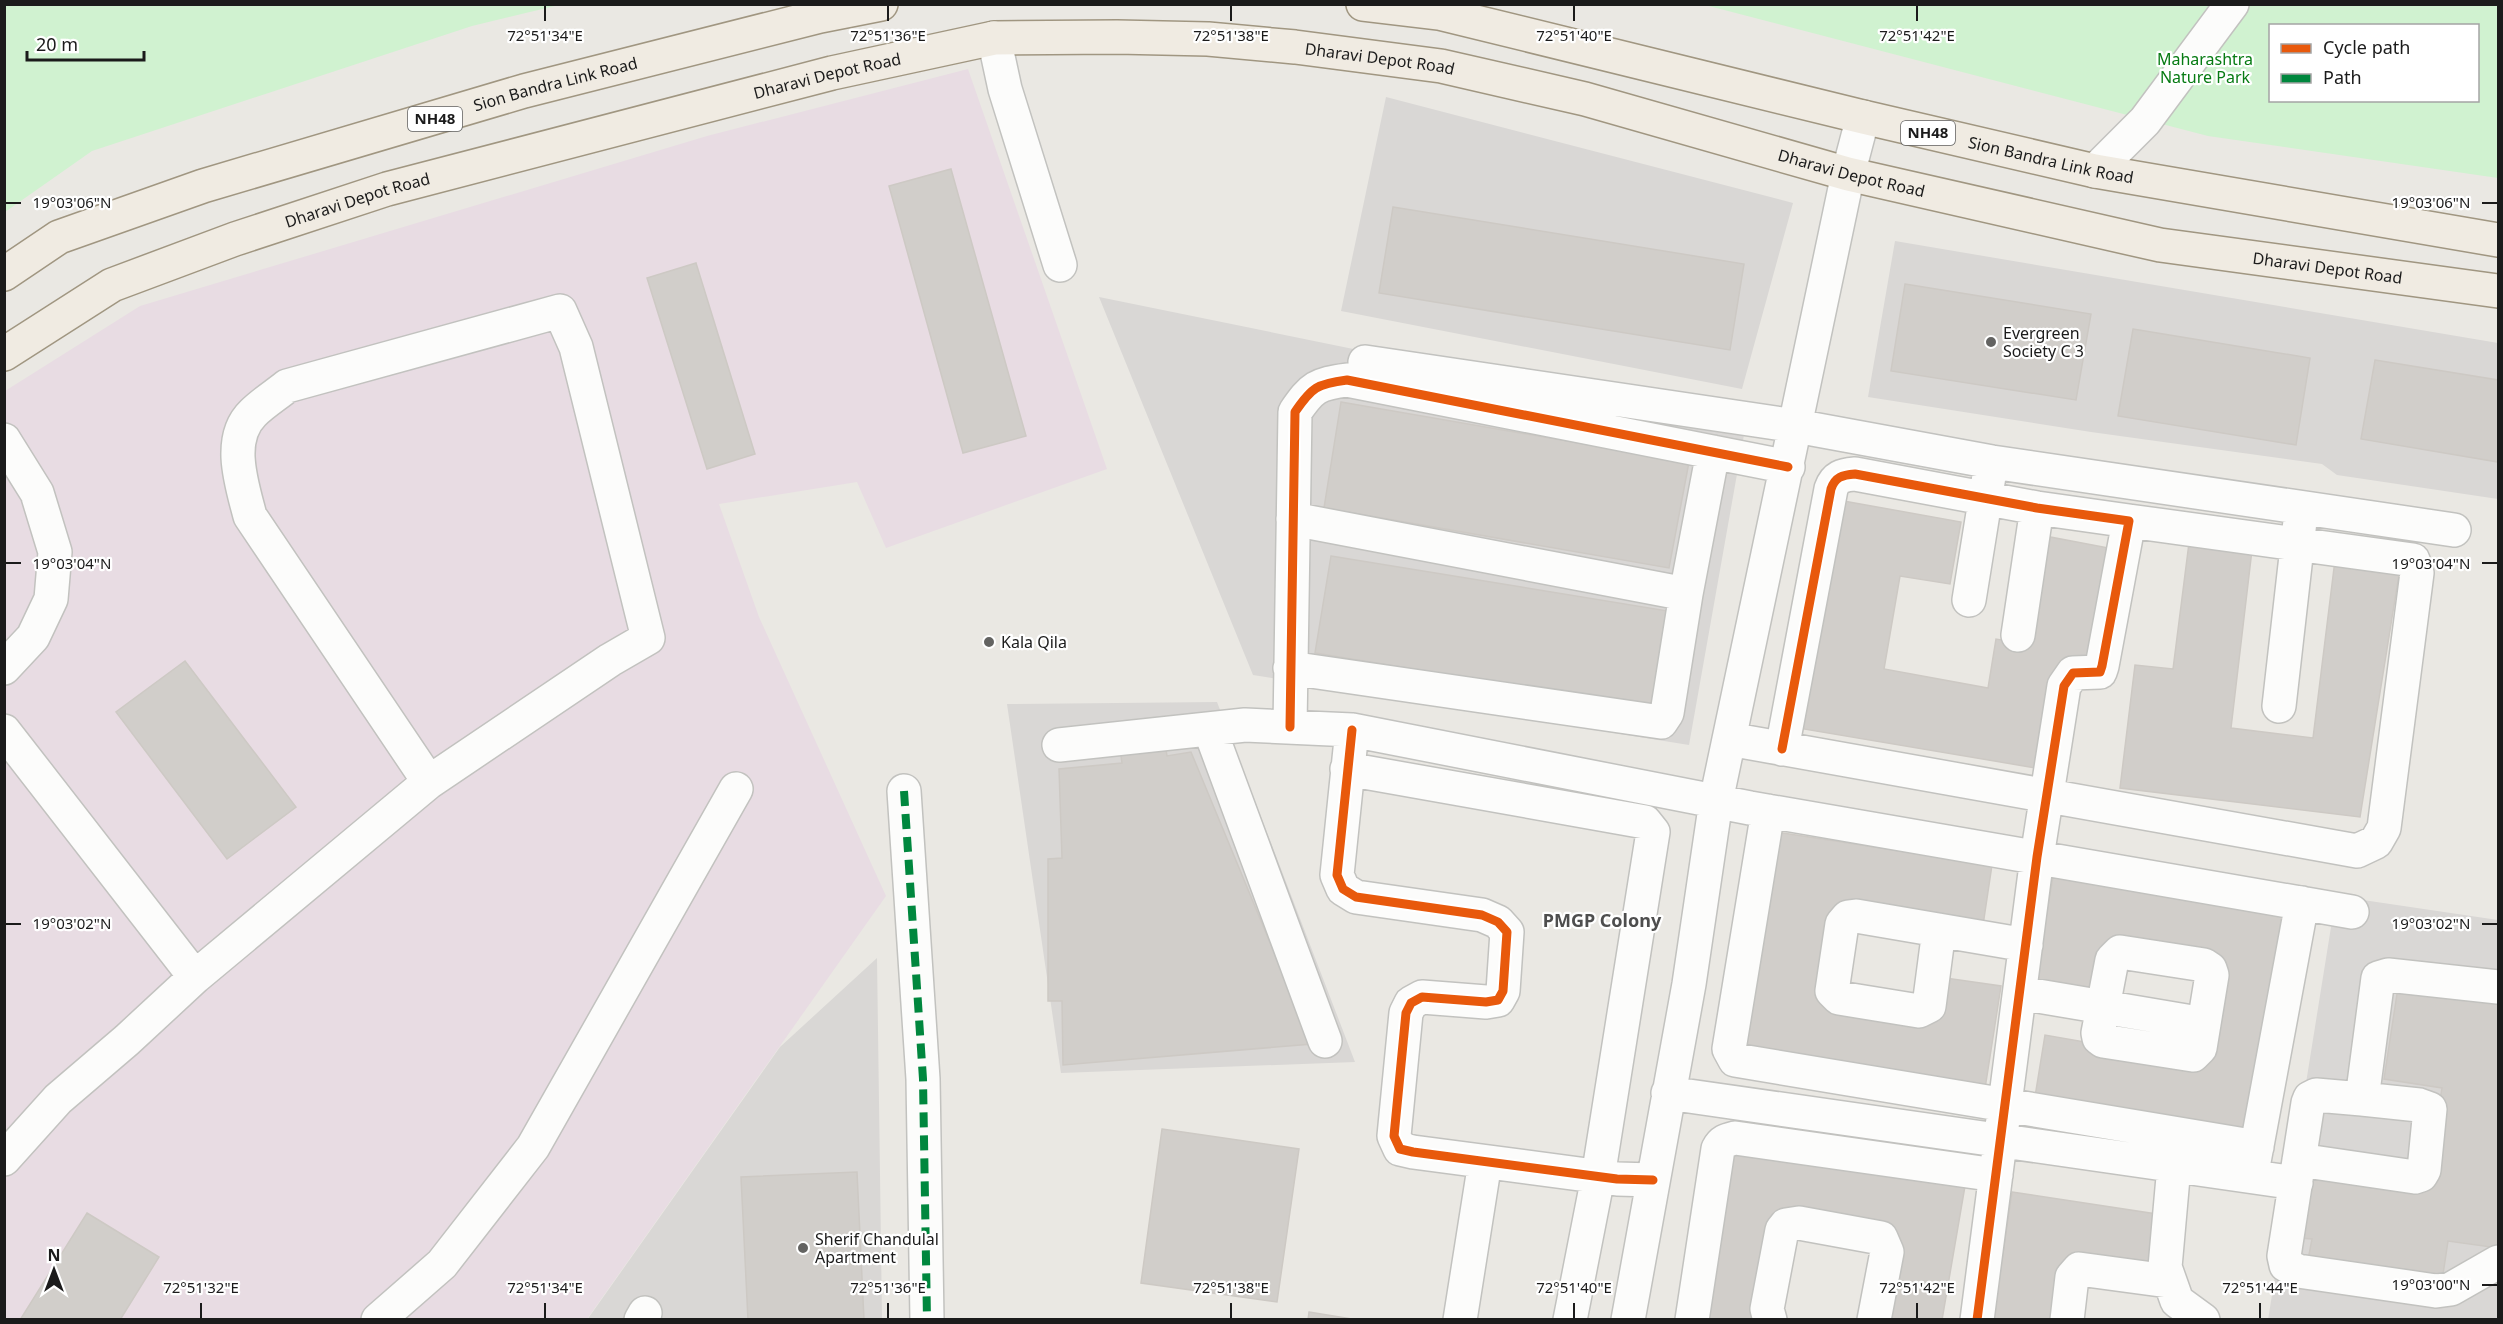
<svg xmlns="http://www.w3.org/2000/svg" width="2503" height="1324" font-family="'Noto Sans',sans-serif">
<rect width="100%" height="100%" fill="#eae8e3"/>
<path fill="#d9d7d5" d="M1386 97 1793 203 1742 389 1341 311Z
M1895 241 2498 343V499L2337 475 2322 464 2091 432 1868 397Z
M1099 297 1745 429 1689 745 1253 675Z
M1217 702 1355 1062 1061 1073 1007 704Z
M2336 896 2498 920V1318L2497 1320H2268Z
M877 958 882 1319 587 1320 780 1047Z"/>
<path fill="#e8dce3" d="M968 69 1107 469 886 548 857 482 719 504 759 617 886 896 587 1319 5 1320V391L140 306 707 136Z"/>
<path fill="#d0f2d0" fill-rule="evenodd" d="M5 4H559V5L472 26 92 151 5 212Z
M1705 5H2498V178L2208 136ZM2270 26H2478V100H2270Z"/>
<path fill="#d1ceca" stroke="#cdc9c4" stroke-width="1.5" d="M951 169 1026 436 963 453 889 186Z
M1393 207 1744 264 1730 350 1379 293Z
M696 263 755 454 707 469 647 278Z
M1905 284 2091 314 2076 400 1891 371Z
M2133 329 2310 358 2296 445 2118 416Z
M2375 360 2498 380V462L2361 439Z
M1341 402 1689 462 1669 568 1324 508Z
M1838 500 1961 522 1950 584 1900 576 1884 669 1988 688 1996 639 2031 645 2050 537 2114 549 2094 667 2060 661 2042 769 1798 728Z
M2189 543 2252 550 2231 728 2313 738 2335 560 2400 568 2360 817 2120 788 2135 665 2173 669Z
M1331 556 1674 612 1658 709 1315 653Z
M185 661 296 807 227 859 116 712Z
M1165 743 1167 756 1191 752 1312 1044 1063 1065 1062 1001H1048V859L1062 858 1059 769 1122 763 1120 749Z
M1777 832 1992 865 1982 932 1836 909 1822 1000 1933 1017 1939 977 2001 986 1984 1095 1742 1057Z
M2054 871 2289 912 2250 1141 2034 1103 2045 1035 2205 1063 2223 959 2110 939 2101 993 2035 981Z
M2399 981 2498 996V1248L2448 1241 2442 1281 2308 1260 2312 1239 2300 1238 2310 1166 2427 1184 2442 1088 2384 1079Z
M1162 1129 1299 1149 1277 1302 1141 1283Z
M1728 1146 1965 1186 1942 1320H1879L1895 1231 1781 1215 1760 1320H1699Z
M857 1172 864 1320H748L741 1177Z
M2012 1192 2163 1215 2156 1269 2068 1256 2061 1320H1993Z
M87 1213 159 1257 120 1320H20Z
M1309 1312 1358 1320H1308Z"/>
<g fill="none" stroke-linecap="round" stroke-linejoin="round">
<defs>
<path id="minor" d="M994 38 1005 89 1060 265
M2095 171 2145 121 2232 4
M1365 362 1796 426 1992 462 2454 530
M4 440 37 493 55 552 51 599 33 637 4 668
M1293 519 1686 594 1713 452
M1969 600 1989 476
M2018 635 2037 508
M1290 668 1661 722 1667 713 1686 594
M2279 706 2300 521
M1290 727 1295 412C1312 387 1317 384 1347 380L1788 467
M1210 730 1325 1041
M1352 730 1337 875 1343 889 1356 897 1482 915 1498 922 1507 932 1503 991 1498 1000 1486 1002 1422 997 1411 1003 1406 1013 1394 1136 1400 1149 1413 1152 1617 1179 1653 1180
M4 731 195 977
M1729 739 2357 851 2376 842 2384 828 2417 573 2413 560 2129 521
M1059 745 1245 725 1352 730 1750 808 2352 912
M1782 749 1831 489C1835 477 1842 475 1855 474L2037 508 2129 521 2102 666 2100 672 2073 673 2064 686 2037 857 1977 1320
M1347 769 1645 822 1653 832 1598 1177 1570 1320
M904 791 923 1079 927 1320
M1768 811 1729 1049 1735 1060 2257 1147
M1939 930 1929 1006 1919 1011 1839 998 1832 991 1842 924 1848 917 1856 916 2026 945
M2120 952 2204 965 2210 969 2212 975 2200 1048 2193 1055 2103 1041 2099 1038 2098 1033 2112 960Z
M2498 987 2388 975 2378 978 2362 1099 2316 1095 2310 1098 2308 1103 2284 1256 2286 1265 2298 1271 2436 1291 2451 1289 2498 1262
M2020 993 2204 1024
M1668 1093 2296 1183
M4 1159 58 1099 127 1040 195 977 429 782 610 660 648 638 576 347 560 311 287 386C276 395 263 403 253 413 226 439 242 485 250 516L429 782
M2299 1160 2415 1177 2421 1175 2424 1170 2430 1109 2419 1105 2362 1099
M2174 1166 2165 1267 2177 1301 2203 1320
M2253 1167 2302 903
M378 1320 442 1264 533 1147 736 789
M641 1320 645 1313
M1460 1320 1485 1162
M1628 1320 1689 984 1716 801 1848 174 1863 117
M1692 1320 1718 1149C1722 1141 1727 1140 1735 1138L1996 1175
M1770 1320 1767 1309 1782 1230 1786 1225 1799 1223 1881 1238 1887 1252 1874 1320
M2067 1320 2072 1277 2079 1269 2168 1281"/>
<g id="major">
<path id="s1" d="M1363 4 1439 13 1863 117 2095 171 2498 240"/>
<path id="s2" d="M4 274 59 237 203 186 524 91 820 16 881 4"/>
<path id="s3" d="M4 354 112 285 235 239 387 189 832 73 994 38 1117 37 1208 39 1295 47 1441 66 1585 99 1848 174 2160 245 2498 291"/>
</g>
</defs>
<use href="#minor" stroke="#c2c2bf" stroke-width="36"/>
<use href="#major" stroke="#a09681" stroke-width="36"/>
<use href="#minor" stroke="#fcfcfb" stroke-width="33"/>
<use href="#major" stroke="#f0ebe2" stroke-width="33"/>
<path stroke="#00873e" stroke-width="8" stroke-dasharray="15 8" stroke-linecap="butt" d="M904 791 923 1079 927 1320"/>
<defs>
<path id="cycleway" d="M1290 727 1295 412C1312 387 1317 384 1347 380L1788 467
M1352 730 1337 875 1343 889 1356 897 1482 915 1498 922 1507 932 1503 991 1498 1000 1486 1002 1422 997 1411 1003 1406 1013 1394 1136 1400 1149 1413 1152 1617 1179 1653 1180
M1782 749 1831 489C1835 477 1842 475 1855 474L2037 508 2129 521 2102 666 2100 672 2073 673 2064 686 2037 857 1977 1320"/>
</defs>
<use href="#cycleway" stroke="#fff" stroke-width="13"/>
<use href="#cycleway" stroke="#e8590c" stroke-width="9"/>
</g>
<path fill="none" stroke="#1b1b1b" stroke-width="2" d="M545 6V21M888 6V21M1231 6V21M1574 6V21M1917 6V21M6 203H21M2482 203H2497M6 563H21M2482 563H2497M6 924H21M2482 924H2497M2482 1285H2497M201 1303V1318M545 1303V1318M888 1303V1318M1231 1303V1318M1574 1303V1318M1917 1303V1318M2260 1303V1318"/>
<g fill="#636361" stroke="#fff" stroke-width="2">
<circle cx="1991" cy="342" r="6"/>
<circle cx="989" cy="642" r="6"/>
<circle cx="803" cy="1248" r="6"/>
</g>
<g text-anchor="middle" stroke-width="4.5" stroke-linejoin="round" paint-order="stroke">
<g fill="#fff" stroke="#5f5f5f" stroke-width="1.5">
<rect x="408" y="107" width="54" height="24" rx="4.5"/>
<rect x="1901" y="121" width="54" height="24" rx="4.5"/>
</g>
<g font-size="15" font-weight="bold" fill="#1b1b1b">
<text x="435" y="124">NH48</text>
<text x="1928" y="138">NH48</text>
</g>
<g font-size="16" fill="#1b1b1b" stroke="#fff">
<text dy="6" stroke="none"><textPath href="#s3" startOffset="1432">Dharavi Depot Road</textPath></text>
<text dy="6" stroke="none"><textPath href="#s3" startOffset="874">Dharavi Depot Road</textPath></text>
<text dy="6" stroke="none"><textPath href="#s2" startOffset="586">Sion Bandra Link Road</textPath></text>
<text dy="6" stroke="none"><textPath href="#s1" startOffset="706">Sion Bandra Link Road</textPath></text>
<text dy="6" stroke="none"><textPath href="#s3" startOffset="1918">Dharavi Depot Road</textPath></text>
<text dy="6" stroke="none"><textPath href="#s3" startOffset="388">Dharavi Depot Road</textPath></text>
<text dy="6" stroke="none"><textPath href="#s3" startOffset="2404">Dharavi Depot Road</textPath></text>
</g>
<g font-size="16" fill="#077b13" stroke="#fff">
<text x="2205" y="65">Maharashtra<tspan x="2205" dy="18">Nature Park</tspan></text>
</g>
<g font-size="16" fill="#1b1b1b" stroke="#fff" text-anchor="start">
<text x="2003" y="339">Evergreen<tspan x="2003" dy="18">Society C 3</tspan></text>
<text x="1001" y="648">Kala Qila</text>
<text x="815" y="1245">Sherif Chandulal<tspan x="815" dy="18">Apartment</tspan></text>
</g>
<g font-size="18" font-weight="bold" fill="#4e4e4e" stroke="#fff">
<text x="1602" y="927">PMGP Colony</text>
</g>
</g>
<g font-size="15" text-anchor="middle" fill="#1b1b1b" stroke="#fff" stroke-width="4.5" stroke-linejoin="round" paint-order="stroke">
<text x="545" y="41">72°51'34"E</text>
<text x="888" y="41">72°51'36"E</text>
<text x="1231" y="41">72°51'38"E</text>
<text x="1574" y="41">72°51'40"E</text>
<text x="1917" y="41">72°51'42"E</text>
<text x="72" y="208">19°03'06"N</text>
<text x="2431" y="208">19°03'06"N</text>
<text x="72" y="569">19°03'04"N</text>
<text x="2431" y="569">19°03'04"N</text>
<text x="72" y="929">19°03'02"N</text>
<text x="2431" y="929">19°03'02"N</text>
<text x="2431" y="1290">19°03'00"N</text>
<text x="201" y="1293">72°51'32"E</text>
<text x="545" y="1293">72°51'34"E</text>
<text x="888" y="1293">72°51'36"E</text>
<text x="1231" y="1293">72°51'38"E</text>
<text x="1574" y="1293">72°51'40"E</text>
<text x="1917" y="1293">72°51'42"E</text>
<text x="2260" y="1293">72°51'44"E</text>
</g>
<rect width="2503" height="1324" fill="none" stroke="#1b1b1b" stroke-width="12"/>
<rect x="2269" y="24" width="210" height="78" fill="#ffffff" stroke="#a4a4a4" stroke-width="1.5"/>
<rect x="2281" y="44" width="30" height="9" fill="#e8590c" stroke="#a4a4a4" stroke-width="1.5"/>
<text x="2323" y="54" font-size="18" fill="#1b1b1b">Cycle path</text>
<rect x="2281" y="74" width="30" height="9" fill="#00873e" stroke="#a4a4a4" stroke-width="1.5"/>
<text x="2323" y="84" font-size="18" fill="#1b1b1b">Path</text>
<g transform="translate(54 1270)" stroke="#ffffff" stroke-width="4.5" paint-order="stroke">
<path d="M0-4.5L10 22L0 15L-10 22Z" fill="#1b1b1b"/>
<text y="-9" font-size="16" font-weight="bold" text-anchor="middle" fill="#1b1b1b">N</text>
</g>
<path d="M27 51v9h117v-9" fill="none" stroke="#1b1b1b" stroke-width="3"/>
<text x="36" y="51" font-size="18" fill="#1b1b1b" stroke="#ffffff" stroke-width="4.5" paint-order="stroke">20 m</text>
</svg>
